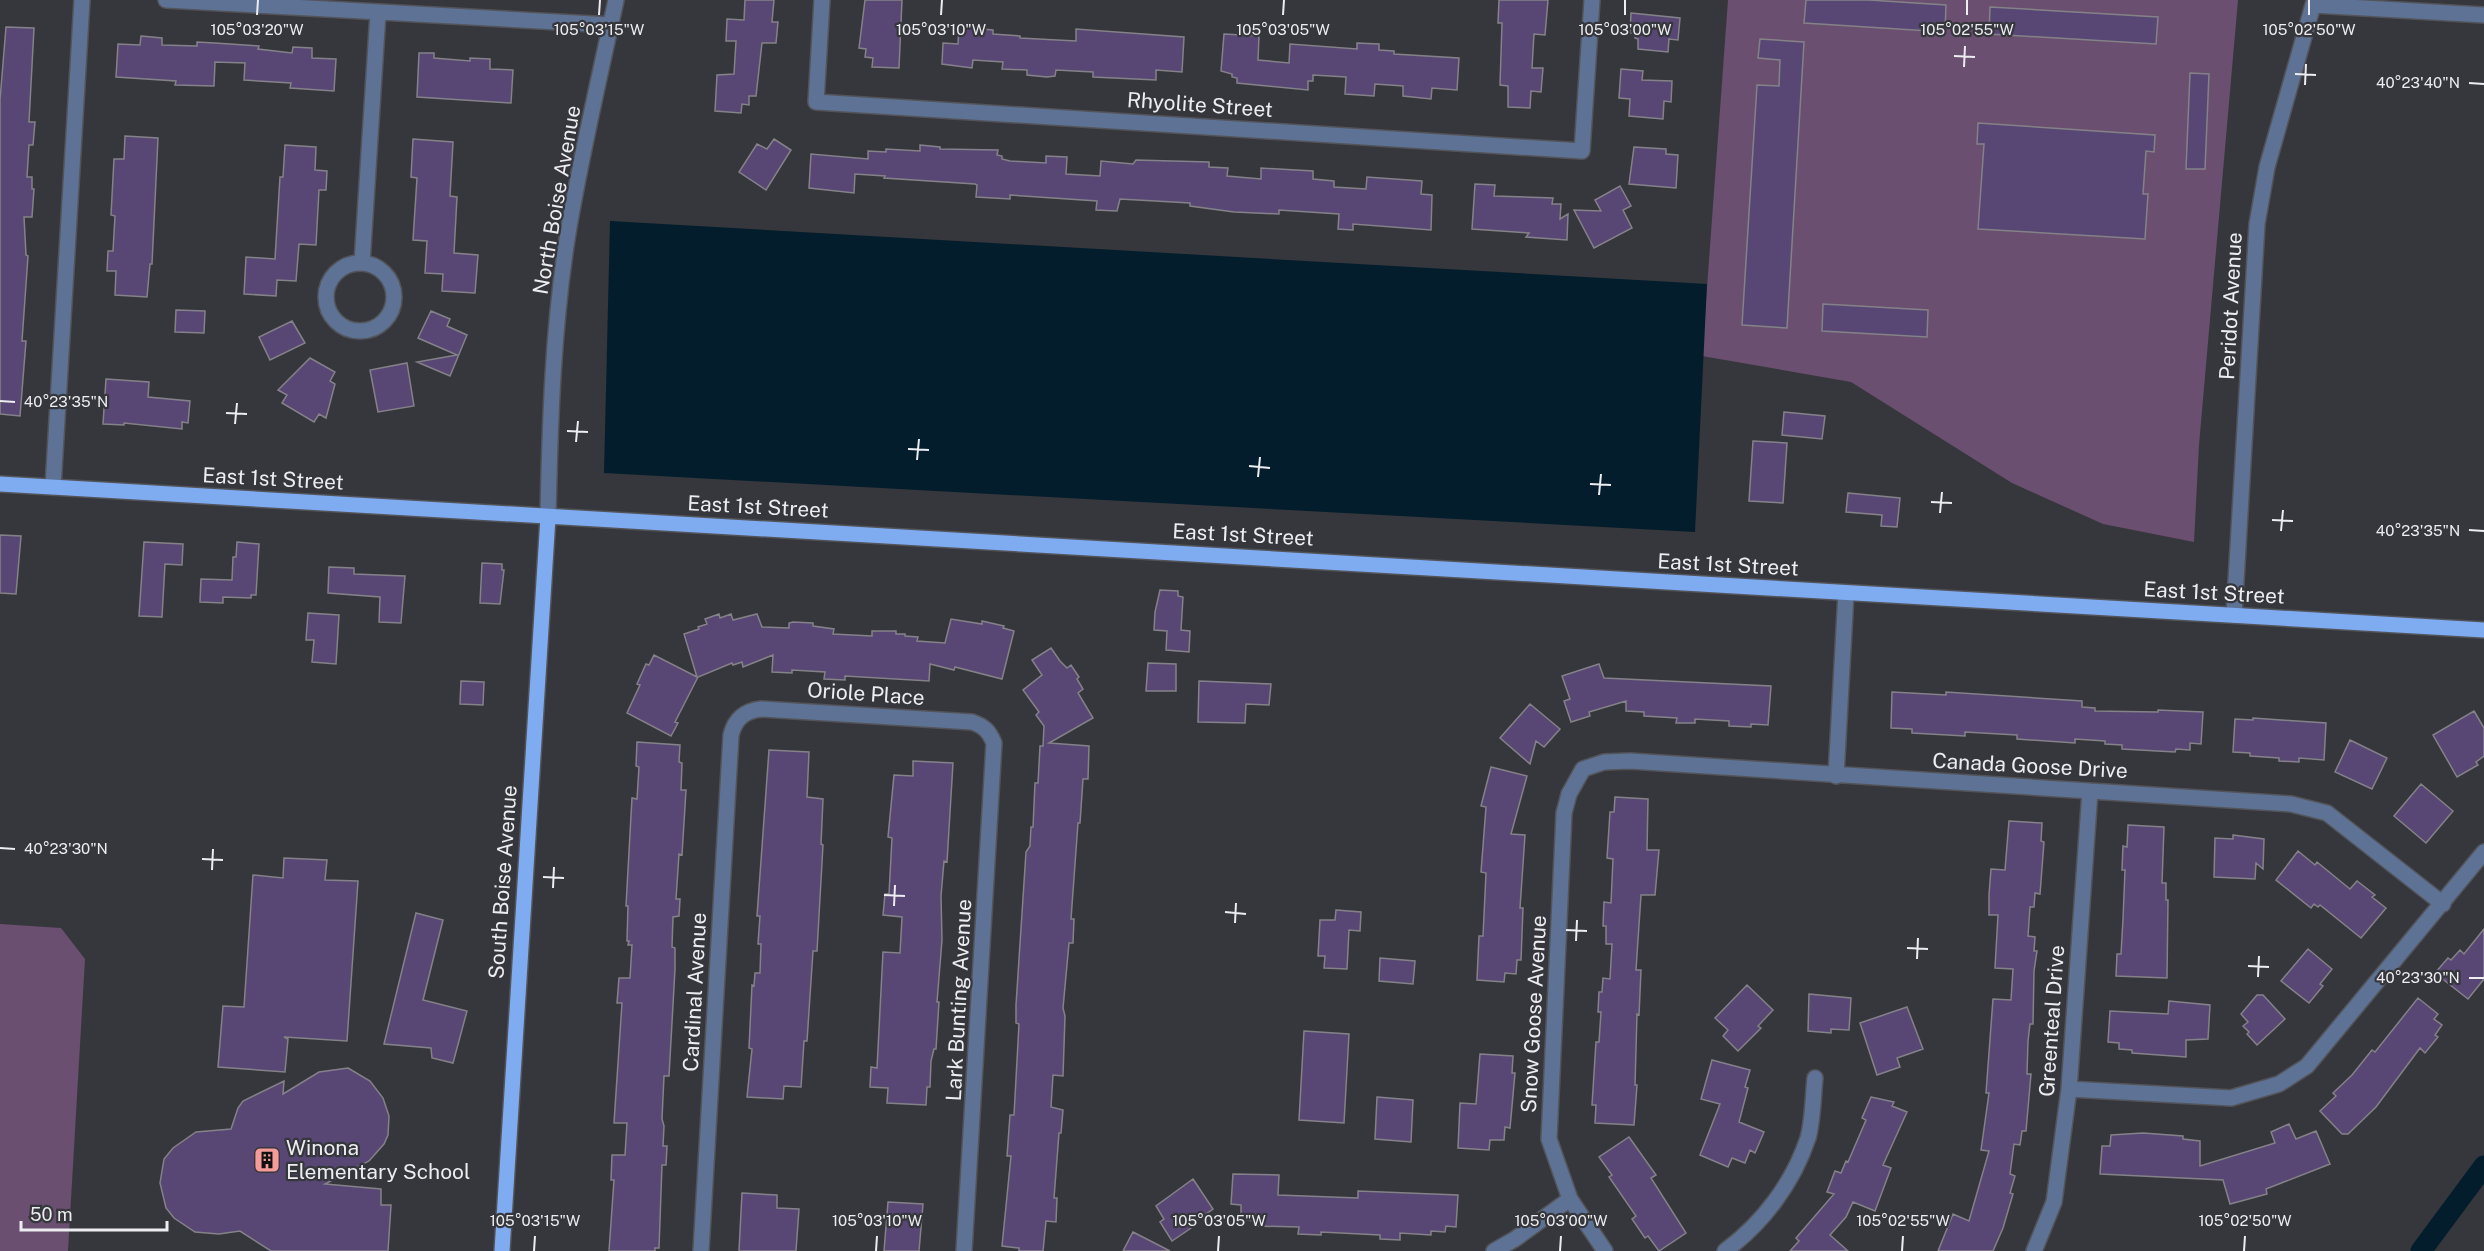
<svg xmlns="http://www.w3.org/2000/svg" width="2484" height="1251" font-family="'Public Sans',sans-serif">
<rect width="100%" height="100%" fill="#36373c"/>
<path fill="#6a4f70" d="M1728 0H2238L2199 445 2194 542 2103 524 2012 483 1851 382 1702 356Z
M0 924 61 928 85 959 68 1251H0Z"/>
<path fill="#041d2d" d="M610 221 1707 284 1695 532 604 473Z"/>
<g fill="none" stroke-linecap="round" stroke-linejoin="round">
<path stroke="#041d2d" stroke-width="21" d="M2421 1251 2484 1166"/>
</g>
<path fill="#584774" stroke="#848288" stroke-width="1.5" d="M745 0H774L772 22H778L776 43H762L756 96H749V105L742 104 741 113 715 111 717 75 734 74 736 41H726L727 19 744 20Z
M865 0H902L899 68 872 67 873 58 865 57 866 49 859 48Z
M1499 0H1548L1545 35 1534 34 1532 68H1543L1541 92 1531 91 1530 108 1508 107V86L1500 85 1502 23H1498Z
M1806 0H1869L1946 5 1945 32 1804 23Z
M1990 7 2158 17 2156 44 1989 34Z
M1631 13 1680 18 1678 40 1669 39 1668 52 1638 49V39L1635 38 1636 33H1630Z
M6 27 34 28 29 122H35L33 145H29L27 177H32V189H34L32 217H24L26 255 28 256 22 341H26L20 416 0 414V100Z
M959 27 993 30V34L1020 36V38L1076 41V29L1184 37 1182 72 1156 70V80L1093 77V72L1056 70 1055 76 1047 77 1027 75V70L1002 69 1003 62 973 60 972 68 942 64 943 43 958 44Z
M1224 34 1259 36 1258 60 1289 63 1290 44 1357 49V43L1379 44V50L1394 51V54L1459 58 1457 90 1432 88 1431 99 1403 96V86L1375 84 1374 96 1345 94 1346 77 1313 75V81H1308V90L1237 83V78L1232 77V74L1221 71Z
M141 36 162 38V45L197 46V42L215 43 259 46 258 49 292 53 293 47 312 48V58L336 59 334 91 290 88 291 83 244 80 245 63 215 62 214 86 175 85 176 81 116 77 118 44 140 45Z
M1760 39 1804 42 1787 328 1742 325 1757 85 1779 86 1780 60 1758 58Z
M419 53H434V58L470 61V58L490 59V69L513 70 511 103 417 97Z
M1621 69 1643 71 1642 80 1672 81 1671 102 1664 101 1663 119 1629 116 1630 99 1619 98Z
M2190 73 2209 74 2205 169H2186Z
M1978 123 2155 135 2154 152 2146 151 2143 194H2148L2145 239 1978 229 1984 144H1977Z
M125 136 158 138 152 264H150L147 297 115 295 116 271H107L108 251H113L115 216 111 215 114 159H124Z
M413 139 453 142 450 196 457 197 454 253 478 255 475 293 442 291 443 274 425 273 427 241 413 240 417 178 411 177Z
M774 139 791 150 766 190 739 172 757 144 767 149Z
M285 145 316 147 315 170 327 171 326 190H319L316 245 299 244 296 281 277 280 276 296 244 294 246 257 275 259 280 177H283Z
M920 145 940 147V149L998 150 997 155 1002 156V159L1010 161 1046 163V156L1067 157 1066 174 1100 176 1101 161 1133 164 1136 160 1209 162V167L1228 168 1227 176 1261 179V168L1313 171V179L1334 181V187L1366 189 1367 177 1422 181 1421 194 1432 195 1431 230 1353 224V230L1338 229 1339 214 1279 210V214L1234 212 1190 206V203L1120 199 1117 211 1096 210 1097 201 1010 195V199L976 197 977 185 975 184 884 178 885 176 855 174 854 193 809 188 811 154 868 159V151L886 152V149L920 151Z
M1634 147 1666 149V154L1678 155 1676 188 1629 184Z
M1475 184 1495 185 1494 196 1553 198 1552 204H1561L1560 219 1568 214 1567 240 1526 237 1529 233 1472 229Z
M1620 186 1631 206 1623 210 1632 228 1594 248 1574 210 1601 211 1595 200Z
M1823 304 1928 310 1927 337 1822 331Z
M176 310 205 311 204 333 175 332Z
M431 311 450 319 447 326 467 335 450 376 417 362 457 355 418 338Z
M292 321 305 343 270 360 259 337Z
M310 358 335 372 330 381 335 384 326 418 319 414 314 422 282 403 287 395 278 390Z
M407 363 414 406 378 412 370 370Z
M106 379 149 382 148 397 190 401 188 423 182 422V429L124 423V425L103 424Z
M1784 412 1825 416 1822 439 1782 435Z
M1753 441 1787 443 1783 503 1749 501Z
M1848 493 1900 498 1897 527 1881 526 1882 515 1846 512Z
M0 535 21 536 16 594 0 593Z
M144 542 183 544 182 565 165 564 162 617 139 616Z
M237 542 259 544 256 595H251V598L223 597V603L200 602 201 579 232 580 233 557H236Z
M482 563 502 564V570H504L500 604 480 603Z
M329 567 354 568V574L405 576 401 623 379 622 380 597 328 593Z
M1160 590 1178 591V596L1183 597 1181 630 1190 631 1189 652 1166 650 1167 631 1154 630 1155 612Z
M308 613 339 615 336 664 312 662 314 640H306Z
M719 614 720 618 731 614 733 620 757 614 762 627 789 628V623L793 622 813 623V626L834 629 833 634 872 636V631H896V634H905V636L918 637 917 641 945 643 951 619 982 624V621L1004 626 1003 628 1014 631 1002 679 955 667 954 670 930 664 929 681 845 676V680L824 679 825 672 792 670V673L772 672 773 655 743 667 742 662 733 665 732 663 698 677 675 722 678 723 671 736 627 713 640 685 637 684 646 664 649 665 654 655 697 677 684 634 699 629 698 627 707 624 705 619Z
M1051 648 1060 661 1067 668 1071 665 1079 677 1077 679 1083 689 1078 693 1093 718 1049 743 1089 746 1088 779H1083L1080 823H1078L1071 919H1074L1073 943H1069L1063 1008 1065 1016 1063 1076 1053 1075 1051 1107 1063 1110 1061 1133H1059L1054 1198H1057L1056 1222 1046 1221 1043 1251H1019V1248L1002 1246 1011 1156H1007L1010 1115H1014L1019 1024 1016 1023V1005L1026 852 1030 846 1031 827H1033L1035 783H1038L1040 746H1043L1044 726 1036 715 1039 712 1023 690 1042 675 1032 660Z
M1148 663 1176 664V691H1146Z
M1599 664 1604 678 1771 686 1768 725 1751 724V727L1729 726V721L1695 719V723H1676L1677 718 1644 716V712L1626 711V701L1589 712 1590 716 1571 722 1564 701 1570 699 1562 676Z
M461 681 484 682 483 705 460 704Z
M1199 681 1271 684 1269 705 1246 704 1245 723 1198 722Z
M1892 692 1946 695V692L2082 701V707L2095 708V711L2158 712V710L2203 712 2201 744 2190 743V750L2176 749 2175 752 2122 749V745L2105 744V741L2075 739V743L2017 739V735L1965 732V736L1912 733V729L1891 728Z
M1530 704 1560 729 1544 747 1536 741 1530 764 1500 738Z
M2474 711 2484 728V756L2476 762 2478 765 2457 777 2433 735Z
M2253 718 2326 723 2324 760 2299 758V762L2279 761V758L2250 756V753L2233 752 2235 719 2253 720Z
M2350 740 2387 758 2372 789 2335 772Z
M637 742 680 745 679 762 682 763 681 790H686L682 855 679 854 676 899H680L679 916 673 917 672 947 675 948V969L669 1076H664L662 1119 664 1126 663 1146H667L666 1165H662L659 1248H655V1251H609L614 1180H611L612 1155H625L627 1123H614L622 1003H617L619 978H630L632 945H628L629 941H627L628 906H626L632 798 637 799 639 767 636 766Z
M769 750 809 752 807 797 823 799 821 844 823 845 817 951H813L807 1041H804L801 1087 784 1086 783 1099 747 1097 752 1049 749 1048 752 985 754 986 755 973H760L761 944H758L760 916H757Z
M913 761 953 763 947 862 944 861 941 896 942 940 937 1002H939L936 1049H934L931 1061 930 1087H927L926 1105 887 1103 888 1088 870 1087 871 1067 877 1068 883 952 900 953 902 917 883 915 885 894H889L892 838 888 837 894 775 913 776Z
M1491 767 1527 776 1511 834 1525 835 1520 908H1523L1521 960H1517L1516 974 1505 973 1504 982 1477 980 1479 936H1483L1486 873 1481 872 1486 807 1481 806Z
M2421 784 2453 811 2426 843 2394 816Z
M1615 797 1648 799 1647 850H1659L1655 895H1641L1636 970H1641L1639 1015 1637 1014 1635 1085H1637L1634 1125 1595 1123 1596 1105H1592L1596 1042H1599L1601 1012H1598L1599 992H1602L1603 978 1610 979 1612 944H1606V926H1603L1604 902 1611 903 1613 859 1607 858 1610 812H1614Z
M2009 821 2042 823 2041 841 2044 842 2040 894 2035 893 2034 907H2030L2028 936 2035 937 2034 951H2037L2034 971 2033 1024H2030L2028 1041 2027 1074H2031L2026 1131H2022L2020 1145 2014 1144 2010 1174 2015 1176 2010 1193 2013 1194 2003 1228 1993 1251H1938L1953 1214 1969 1221 1989 1151 1981 1150 1989 1093H1986L1993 999 2011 1000 2013 969 1995 968 1998 915H1989V895L1991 869 2005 870Z
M2128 825 2164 827 2162 883H2166V900H2168L2167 978 2116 976 2117 954H2121L2123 919 2125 870H2122L2123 846 2127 847Z
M2233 835 2264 839 2263 869 2256 863 2255 879 2214 877 2215 838 2233 839Z
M2298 851 2315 865 2317 862 2350 889 2357 881 2375 895 2372 897 2386 908 2361 938 2320 905 2318 907 2314 904 2311 908 2276 880Z
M284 858 327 860 325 880 358 881 347 1041 284 1037 288 1039 285 1072 218 1067 223 1006 244 1007 253 875 283 878Z
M1336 910 1361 912 1360 931 1349 930 1347 969 1324 968 1325 956H1318L1320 920H1335Z
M416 913 443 920 423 1000 467 1011 453 1063 432 1058 431 1048 384 1044Z
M2484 929V979L2468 999 2435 973 2448 958 2451 960 2460 950 2464 954Z
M2308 949 2332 969 2320 984 2323 986 2309 1003 2281 981Z
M1380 958 1415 961 1413 984 1379 981Z
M1747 985 1773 1010 1758 1026 1761 1028 1738 1051 1723 1036 1728 1030 1715 1018Z
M1809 994 1851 998 1849 1030 1831 1029V1033L1808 1031Z
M2257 995H2263L2285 1019 2257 1045 2247 1034 2249 1032 2243 1026 2248 1022 2241 1014Z
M2418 998 2438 1014 2434 1019 2442 1025 2435 1035 2438 1037 2425 1053 2420 1048 2376 1107 2348 1134H2342L2320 1111 2336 1096 2333 1093 2352 1075 2372 1050 2375 1052Z
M2169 1001 2210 1005 2208 1039 2186 1040V1057L2132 1053V1050L2119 1049V1043L2108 1042 2110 1011 2168 1014Z
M1907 1007 1923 1049 1897 1058 1900 1067 1877 1075 1860 1023Z
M1304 1031 1349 1034 1344 1123 1299 1120Z
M1480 1054 1513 1056 1512 1073H1515L1510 1128 1505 1127 1504 1140H1490L1489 1150 1458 1148 1460 1103 1476 1104Z
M1712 1060 1750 1070 1745 1087 1748 1088 1739 1122 1764 1132 1755 1153 1750 1150 1745 1163 1732 1158 1728 1167 1700 1155 1720 1104 1701 1099Z
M348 1068 370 1081 383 1098 389 1116 388 1135 384 1144 369 1161 325 1184 381 1189V1205H391L388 1251H271L240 1231 219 1234 195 1232 174 1218 166 1208 160 1183 164 1159 173 1148 196 1132 231 1129 238 1108 243 1101 284 1081 283 1094 319 1072Z
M1377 1097 1413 1100 1411 1142 1375 1139Z
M1871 1097 1894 1102 1892 1106 1907 1112 1883 1165 1891 1168 1875 1211 1853 1202 1846 1217 1830 1235 1848 1251H1790L1799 1241 1796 1238 1834 1194 1827 1192 1835 1171 1841 1173 1846 1161 1848 1162 1866 1120 1862 1118Z
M2289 1124 2296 1139 2316 1131 2330 1164 2266 1189 2267 1194 2230 1204 2223 1180 2100 1174 2102 1146H2110L2111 1135 2143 1133 2183 1136V1139L2200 1141V1166L2275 1143 2271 1132Z
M1629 1137 1656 1175 1651 1178 1686 1233 1659 1251 1648 1236 1645 1238 1632 1219 1636 1216 1609 1177 1612 1175 1599 1157Z
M1233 1174 1279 1175 1278 1195 1358 1198V1191L1458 1195 1456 1227 1446 1226 1445 1232 1431 1231V1235L1400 1233V1240L1380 1239V1235L1321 1232V1235L1298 1234 1299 1227 1254 1226V1221L1241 1219V1205L1231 1204Z
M1193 1179 1213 1209 1196 1221 1197 1224 1172 1241 1160 1222 1164 1219 1156 1206Z
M742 1193 777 1195V1208L799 1209 796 1251H739Z
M888 1202 923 1204 919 1251H884Z
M1133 1232 1170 1251H1123Z"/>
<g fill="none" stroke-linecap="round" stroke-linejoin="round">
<defs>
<path id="minor" d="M166 0 611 25
M822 0 816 102 1582 151 1592 0
M362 263 378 13
M326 297a34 34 0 1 1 68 0a34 34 0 1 1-68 0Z
M53 487 82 0
M548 517C550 420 553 322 569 227 582 151 600 75 616 0
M2234 615 2257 224 2267 167 2313 5 2484 15
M1836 776 1846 593
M2069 1089 2231 1098 2279 1084 2307 1066 2484 852
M701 1251 731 735C735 719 744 711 761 709L972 722C984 726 989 731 994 743L964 1251
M1494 1251 1515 1239 1570 1199
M1605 1251 1570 1199 1549 1139 1564 813 1569 794 1583 769 1604 762 1630 761 2291 804 2327 813 2443 904
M1725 1251C1763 1223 1793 1183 1808 1138 1813 1120 1813 1097 1815 1078
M2034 1251 2054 1202 2069 1089 2090 791"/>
<path id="major" d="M0 484 2484 630
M502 1251 548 517"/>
</defs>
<use href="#minor" stroke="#535459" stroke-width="18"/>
<use href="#major" stroke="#535459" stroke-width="18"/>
<use href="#minor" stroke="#5d7295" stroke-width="15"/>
<use href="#major" stroke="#7fabf1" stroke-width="15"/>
</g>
<path fill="none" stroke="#ededf1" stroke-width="2" d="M257 15 258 0M599 15 600 0M941 15 942 0M1283 15 1284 0M1625 15V0M1967 15V0M2309 15V0M1954 56 1975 57M1964 67 1965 46M2295 74 2316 75M2469 83 2484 84M2305 85 2306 64M0 401 15 402M226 413 247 414M235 424 237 403M567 431 588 432M576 442 578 421M908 449 929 450M917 460 919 439M1249 466 1270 468M1258 477 1260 457M1590 484 1611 485M1599 495 1601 474M1931 502 1952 503M1940 513 1942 492M2272 520 2293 521M2469 530 2484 531M2281 531 2283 510M0 848 15 849M202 859 223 860M212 870 213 849M543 877 564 878M553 888 554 867M884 895 905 896M894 906 895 885M1225 912 1246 914M1235 923 1236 903M1566 930 1587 931M1576 941 1577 920M1907 948 1928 949M1917 959 1918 938M2248 966 2269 967M2258 977 2259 956M2469 978H2484M534 1251 535 1236M876 1251 877 1236M1218 1251 1219 1236M1560 1251 1561 1236M1902 1251 1903 1236M2244 1251 2245 1236"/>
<defs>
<symbol id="building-square" viewBox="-11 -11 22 22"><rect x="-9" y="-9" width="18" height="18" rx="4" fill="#f59b99" stroke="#36373c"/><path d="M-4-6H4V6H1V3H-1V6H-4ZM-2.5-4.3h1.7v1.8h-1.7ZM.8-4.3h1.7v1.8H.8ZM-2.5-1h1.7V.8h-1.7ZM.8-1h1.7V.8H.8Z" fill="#111"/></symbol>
</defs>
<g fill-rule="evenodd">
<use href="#building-square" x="252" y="1145" width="30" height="30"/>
</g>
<g text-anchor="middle" stroke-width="4.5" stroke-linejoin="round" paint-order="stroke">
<g font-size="21" fill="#ededf1" stroke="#36373c">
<text transform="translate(1200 105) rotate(4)" y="7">Rhyolite Street</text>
<text transform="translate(557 200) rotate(-80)" y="7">North Boise Avenue</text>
<text transform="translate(2231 306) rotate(-87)" y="7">Peridot Avenue</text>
<text transform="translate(273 479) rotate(3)" y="7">East 1st Street</text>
<text transform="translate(758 507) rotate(3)" y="7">East 1st Street</text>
<text transform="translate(1243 535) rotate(3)" y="7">East 1st Street</text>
<text transform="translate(1728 565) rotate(3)" y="7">East 1st Street</text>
<text transform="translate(2214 593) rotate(3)" y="7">East 1st Street</text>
<text transform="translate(866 694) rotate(4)" y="7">Oriole Place</text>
<text transform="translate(2030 766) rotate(3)" y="7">Canada Goose Drive</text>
<text transform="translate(503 882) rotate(-86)" y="7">South Boise Avenue</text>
<text transform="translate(695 992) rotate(-87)" y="7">Cardinal Avenue</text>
<text transform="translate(959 1000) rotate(-87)" y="7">Lark Bunting Avenue</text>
<text transform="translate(1534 1014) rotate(-87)" y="7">Snow Goose Avenue</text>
<text transform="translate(2052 1021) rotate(-86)" y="7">Greenteal Drive</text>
</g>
<g font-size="21" fill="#ededf1" stroke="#36373c" text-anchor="start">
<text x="286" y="1155">Winona<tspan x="286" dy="24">Elementary School</tspan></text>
</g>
</g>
<g font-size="15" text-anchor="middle" fill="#ededf1" stroke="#36373c" stroke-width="4.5" stroke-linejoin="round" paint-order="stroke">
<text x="257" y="35">105°03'20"W</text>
<text x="599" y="35">105°03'15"W</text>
<text x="941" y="35">105°03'10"W</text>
<text x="1283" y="35">105°03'05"W</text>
<text x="1625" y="35">105°03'00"W</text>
<text x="1967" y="35">105°02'55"W</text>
<text x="2309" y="35">105°02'50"W</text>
<text x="2418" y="88">40°23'40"N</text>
<text x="66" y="407">40°23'35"N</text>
<text x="2418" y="536">40°23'35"N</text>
<text x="66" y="854">40°23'30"N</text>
<text x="2418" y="983">40°23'30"N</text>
<text x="535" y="1226">105°03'15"W</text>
<text x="877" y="1226">105°03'10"W</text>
<text x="1219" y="1226">105°03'05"W</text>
<text x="1561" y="1226">105°03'00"W</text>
<text x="1903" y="1226">105°02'55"W</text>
<text x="2245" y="1226">105°02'50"W</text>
</g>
<path d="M21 1221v9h146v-9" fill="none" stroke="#ededf1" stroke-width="3"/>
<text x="30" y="1221" font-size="18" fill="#ededf1" stroke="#36373c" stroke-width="4.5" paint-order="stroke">50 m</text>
</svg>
